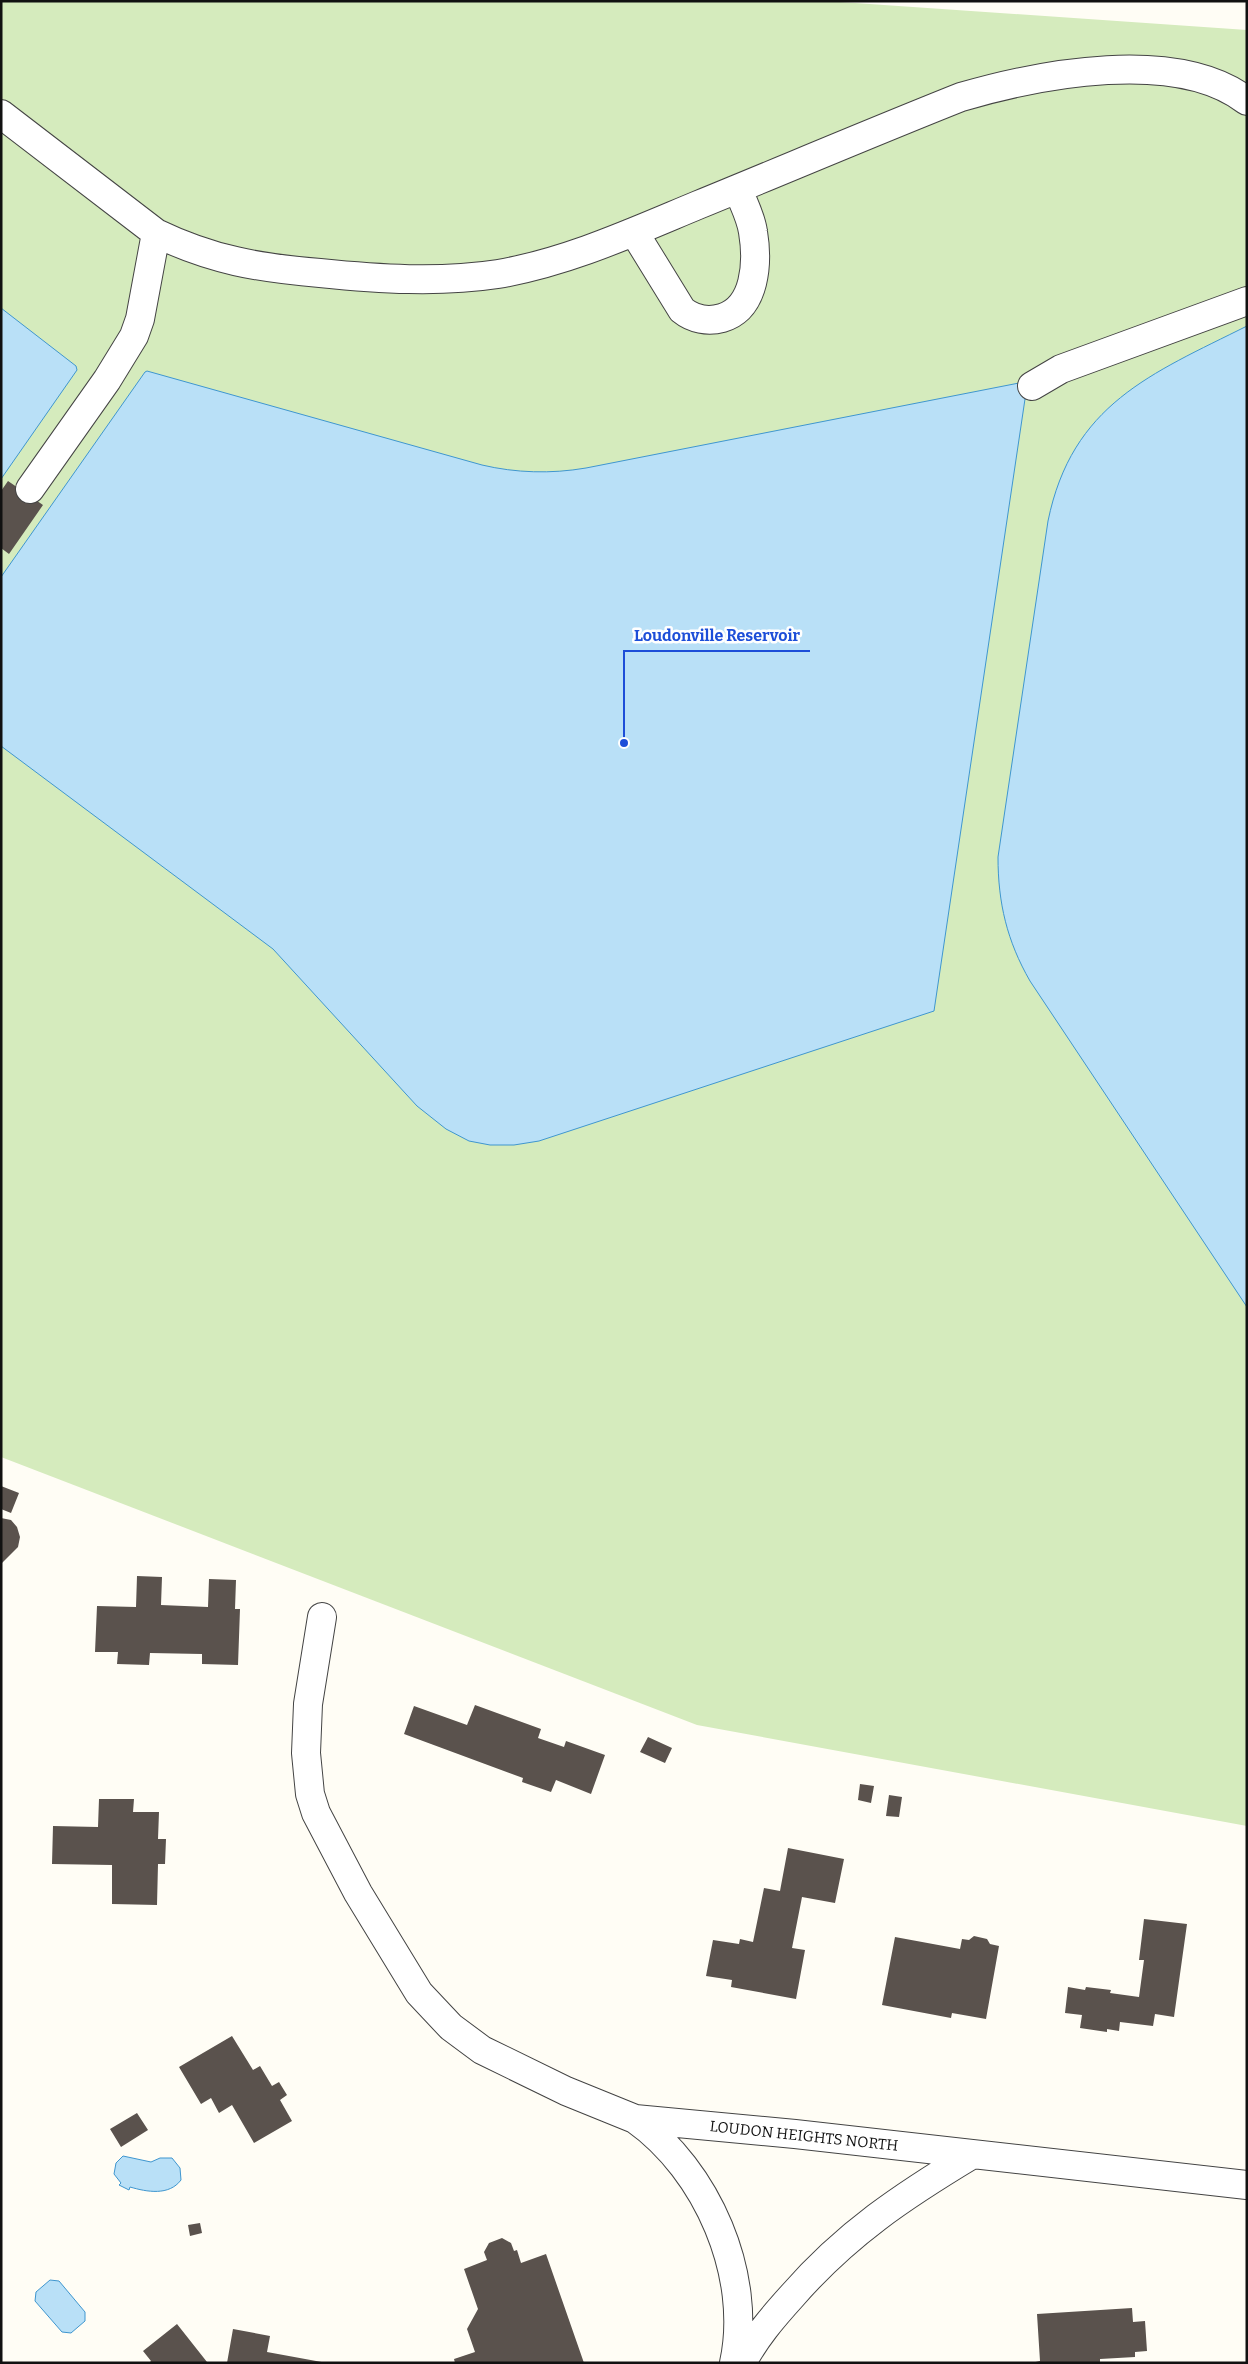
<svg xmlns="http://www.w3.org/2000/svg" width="1248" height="2364" font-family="Bitter,serif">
<rect width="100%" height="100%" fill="#fffdf5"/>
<path fill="#d5ebbd" d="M1 1H826L1247 30V1826L697 1725 1 1457Z"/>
<path fill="#b9e0f7" stroke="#3f96cf" d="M1 308 76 366 77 370 1 479Z
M1247 326V1307L1030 981C1007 941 998 903 998 857L1048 521C1072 404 1151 374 1247 326Z
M147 371 482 465C516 473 551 474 586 468L1019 383 1033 394 1025 399 934 1011 539 1141 514 1145H490L469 1141 446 1129 417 1106 273 949 1 746V577L145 372Z
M123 2156 151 2162 160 2158H172L180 2168 181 2180C169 2196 147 2192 130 2187L129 2190 119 2185 121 2183 114 2174 116 2163Z
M50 2280 59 2281 85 2312V2321L71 2333 62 2332 35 2301 36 2292Z"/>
<path fill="#5a524d" d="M8 481 43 505 9 554 1 548V491Z
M1 1486 19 1493 11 1513 1 1509Z
M1 1518 11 1520 17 1527 20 1537 18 1547 1 1564Z
M137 1576 162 1577 161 1605 208 1607 209 1579 236 1580 235 1609H240L238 1665 202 1664V1654L150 1653 149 1665 117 1664 118 1652H95L97 1606 136 1607Z
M475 1705 541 1729 538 1738 564 1747 566 1741 605 1755 591 1794 556 1780 551 1792 522 1782 523 1778 404 1734 414 1706 467 1725Z
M648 1737 672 1748 665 1763 640 1752Z
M860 1784 874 1786 871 1803 858 1800Z
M889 1795 902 1797 899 1817 886 1816Z
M99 1799H134L133 1812H159L158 1839H166L165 1864H158L157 1905 112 1904V1865L52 1864 53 1826 98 1827Z
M788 1848 844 1859 835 1903 802 1897 792 1948 805 1950 796 1999 731 1987 732 1980 706 1976 713 1940 739 1944 740 1939 753 1942 764 1888 780 1891Z
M1144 1919 1187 1924 1174 2017 1155 2014 1153 2026 1120 2022 1119 2031 1107 2029V2032L1080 2028 1082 2015 1065 2013 1068 1987 1085 1990 1086 1987 1111 1990 1110 1993 1139 1997 1144 1960H1139Z
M974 1936 987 1939 990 1944 999 1946 986 2019 952 2013 951 2018 882 2005 895 1937 960 1949 962 1939 969 1940Z
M232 2036 253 2070 260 2066 272 2086 279 2082 287 2095 280 2100 292 2121 254 2143 232 2105 219 2113 211 2098 201 2104 179 2067Z
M137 2113 148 2130 121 2147 110 2129Z
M200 2223 202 2233 190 2236 188 2225Z
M502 2238 511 2243 514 2251 517 2250 521 2263 546 2254 584 2363H455L454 2359 475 2352 467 2329 478 2309 464 2269 487 2260 484 2252 489 2243Z
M1132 2308 1133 2322 1145 2321 1147 2351 1135 2352V2357L1100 2359V2363H1031L1040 2361 1037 2314Z
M177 2324 207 2362 149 2363 151 2361 143 2351Z
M233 2329 270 2336 267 2352 327 2363H227Z"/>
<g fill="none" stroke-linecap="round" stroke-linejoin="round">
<defs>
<path id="minor" d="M1 114 156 233C212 260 259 268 320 273 379 279 439 283 498 274 568 262 633 232 698 205 786 169 873 132 961 97 1040 74 1177 47 1247 101
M634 232 682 310C693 319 708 322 722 318 756 308 758 262 753 232 751 217 743 203 738 189
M1032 386 1061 369 1247 301
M30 489 107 380 134 336 140 319 156 233
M322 1617 308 1704 306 1753 310 1794 316 1813 358 1893 419 1993 451 2027 482 2050 566 2091 635 2119 795 2134 1247 2185
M635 2119C707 2170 753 2275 734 2363
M742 2363C755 2338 773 2317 792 2296 846 2234 903 2196 973 2154"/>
</defs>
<use href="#minor" stroke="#444" stroke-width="30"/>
<use href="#minor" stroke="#fff" stroke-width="28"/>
</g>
<g text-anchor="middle" stroke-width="5" stroke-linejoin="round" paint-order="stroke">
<g font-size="15" fill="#111" stroke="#fff">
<text transform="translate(804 2136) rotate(6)" y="5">LOUDON HEIGHTS NORTH</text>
</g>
</g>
<path fill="none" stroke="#1d4ed8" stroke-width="2" d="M624 743L624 651H810"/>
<circle fill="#1d4ed8" stroke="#fff" stroke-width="2" cx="624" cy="743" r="5"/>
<g font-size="16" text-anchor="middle" font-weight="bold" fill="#1d4ed8" stroke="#fff" stroke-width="5" stroke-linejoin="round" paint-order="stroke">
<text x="717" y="641">Loudonville Reservoir</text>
</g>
<rect width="1248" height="2364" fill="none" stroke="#111111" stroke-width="5"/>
</svg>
